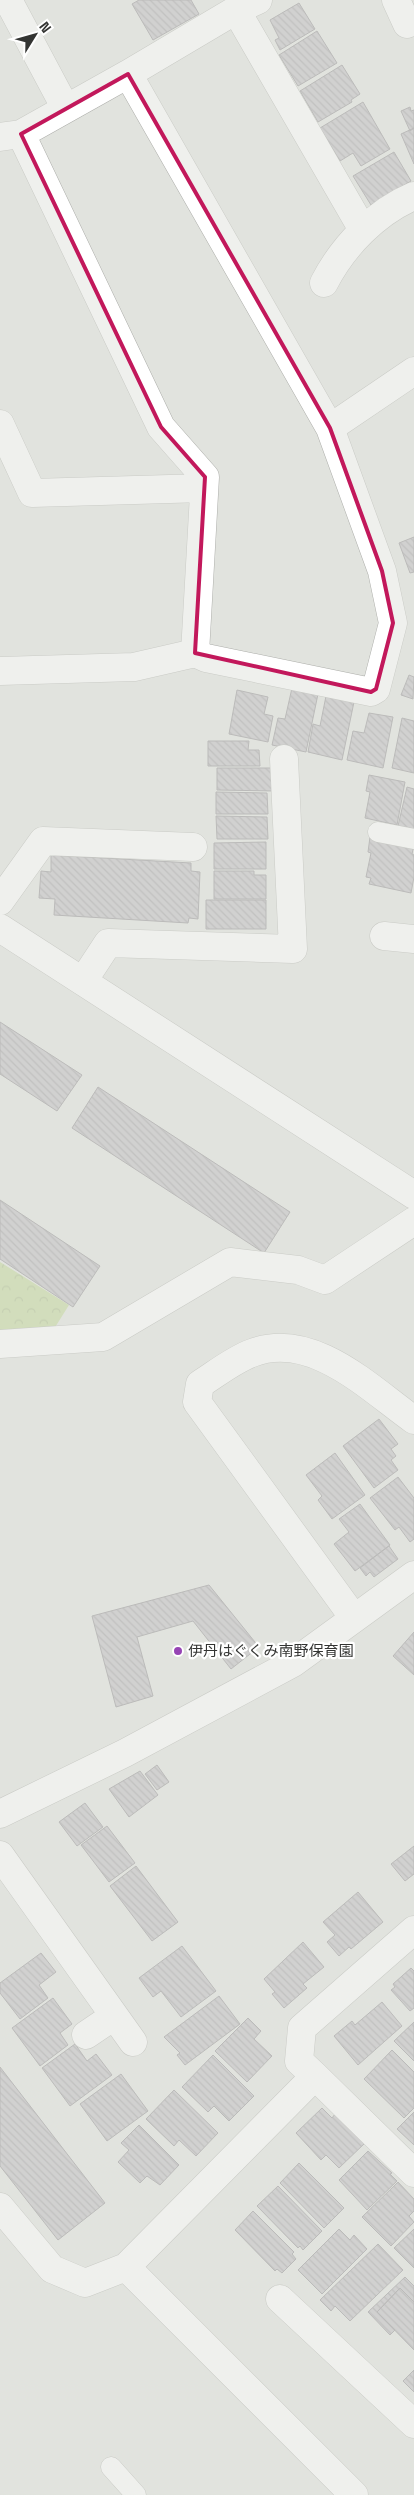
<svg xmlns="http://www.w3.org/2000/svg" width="414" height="2495" font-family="'Space Grotesk','Noto Sans JP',sans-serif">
<defs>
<pattern id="forest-crowns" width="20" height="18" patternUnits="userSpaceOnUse" patternTransform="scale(1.25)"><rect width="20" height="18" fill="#bed592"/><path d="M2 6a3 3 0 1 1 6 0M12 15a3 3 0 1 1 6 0" fill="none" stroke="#a4b77e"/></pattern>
<pattern id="building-back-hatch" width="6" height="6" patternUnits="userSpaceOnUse" patternTransform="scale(1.25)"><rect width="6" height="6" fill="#bdbabf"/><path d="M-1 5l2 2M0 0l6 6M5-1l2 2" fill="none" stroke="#9a989c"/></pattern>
</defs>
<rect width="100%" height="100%" fill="#e1e3de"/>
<path fill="url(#forest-crowns)" d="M0 1262 69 1305 54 1329 0 1332Z"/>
<path fill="url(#building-back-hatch)" stroke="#8d8a8e" d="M139 0H191L199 14 153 40 132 4Z
M299 3 315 29 280 50 275 40 279 38 270 20Z
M317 31 337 63 298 86 279 55Z
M342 65 360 94 351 100 352 102 318 122 300 91Z
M363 102 390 149 361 166 353 153 340 161 320 128Z
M410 107 411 111 414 110V128L410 131 401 111Z
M414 128V164L401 134Z
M394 152 411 181 371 205 353 176Z
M414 537V572L410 573 399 543Z
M409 675 414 677 413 699 401 695Z
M292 688 318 694 306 752 272 745 278 718 285 719Z
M237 690 268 697 264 714 273 716 268 742 229 734Z
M326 696 354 702 342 760 308 752 313 724 320 726Z
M369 713 393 717 383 768 347 760 353 731 364 733Z
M402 718 414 721V773L392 768Z
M208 741H249L248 750H259L260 766H208Z
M217 768H277L274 791 217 790Z
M369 775 405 782 397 825 365 818 370 792 366 791Z
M407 787 414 789V829L398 826Z
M216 792 267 793 268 814H216Z
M216 816 267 817 268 839H217Z
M370 837 414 845 412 854 414 855V877L411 893 369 884 371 878 366 877 371 853 368 852Z
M266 842V869H214V843Z
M51 855 191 863V871L200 872 198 919 189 918 188 923 54 915 55 899 39 898 41 871 51 872Z
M214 871H254V875H266V899H214Z
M206 900H266V929H206Z
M0 1022 82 1075 57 1111 0 1074Z
M98 1087 290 1212 264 1253 72 1128Z
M0 1200 100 1266 73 1307 0 1259Z
M379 1419 398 1444 391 1449 396 1456 391 1460 398 1470 374 1488 343 1446Z
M335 1453 365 1495 332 1519 318 1500 322 1496 306 1475Z
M398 1477 414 1498V1539L410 1542 399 1527 395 1530 370 1498Z
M360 1504 390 1545 355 1571 334 1544 349 1532 339 1519Z
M389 1546 398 1559 374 1577 370 1572 366 1576 360 1568Z
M209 1585 259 1647 231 1669 193 1621 137 1637 153 1696 116 1707 92 1616Z
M414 1632V1675L393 1656Z
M157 1765 169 1782 157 1790 145 1774Z
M140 1771 158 1795 129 1817 109 1789Z
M85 1803 103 1827 77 1846 59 1822Z
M107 1826 135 1863 109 1882 81 1845Z
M414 1846V1874L405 1881 391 1864Z
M136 1866 178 1922 152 1941 110 1886Z
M358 1892 383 1922 351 1949 349 1947 339 1956 327 1942 335 1935 323 1922Z
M303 1942 324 1967 303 1984 307 1988 284 2008 272 1994 275 1992 264 1979Z
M182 1946 216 1991 181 2017 161 1991 153 1997 139 1978Z
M41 1953 56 1972 39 1985 48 1998 20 2019 0 1993V1983Z
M411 1968 414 1971V2008L410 2011 391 1990 395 1987 393 1984Z
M219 1996 240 2024 185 2065 177 2055 180 2053 164 2037Z
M53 1998 72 2024 60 2033 68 2045 40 2066 12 2028Z
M382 2002 402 2026 358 2065 334 2036 352 2021 355 2025Z
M248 2018 261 2031 254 2039 272 2056 247 2082 215 2051Z
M414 2022V2061L394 2041Z
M75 2044 87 2061 96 2054 112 2075 70 2106 42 2068Z
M392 2050 414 2072V2108L404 2118 364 2079Z
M213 2055 254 2096 229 2121 214 2106 208 2112 182 2087Z
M0 2067 105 2203 58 2240 0 2166Z
M121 2074 148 2111 107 2141 80 2104Z
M174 2090 218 2133 196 2156 179 2140 174 2146 146 2119Z
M322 2108 332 2118 335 2114 365 2143 339 2168 326 2155 321 2160 296 2133Z
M414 2112V2145L397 2129Z
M139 2125 179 2165 160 2185 147 2176 140 2183 118 2162 129 2150 121 2143Z
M368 2151 392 2173 390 2174 397 2181 367 2210 339 2180Z
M299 2163 344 2208 324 2228 280 2183Z
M398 2182 414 2199V2211L409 2216 414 2222 391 2246 362 2217Z
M278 2186 322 2231 303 2250 300 2246 298 2248 257 2206Z
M253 2211 294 2252 292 2254 296 2259 282 2273 277 2269 275 2271 235 2230Z
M339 2229 350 2240 354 2235 367 2249 322 2294 298 2270Z
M414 2229V2268L394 2248Z
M378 2244 403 2270 350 2321 335 2306 331 2311 320 2300Z
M405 2277 414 2286V2302L400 2288 377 2312 395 2330 390 2335 368 2312Z
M400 2288 414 2302V2350L377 2312Z
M414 2370V2392L403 2381Z"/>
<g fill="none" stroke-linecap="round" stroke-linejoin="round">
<defs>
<path id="service" d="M378 832 414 839
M111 2467 136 2495"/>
<path id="minor" d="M8 0 65 107
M396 0 407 24 414 21
M236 10 363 230
M21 134 161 427 205 477 195 653
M0 137 21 134 128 74 236 10 258 0
M324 283C343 246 376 212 414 196
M0 424 32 493 204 488
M330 428 414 371
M0 671 134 667 195 653 206 658 371 692 376 689 393 623 382 571 330 428 128 74
M0 901 43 841 193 847
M384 936 414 939
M83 981 108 943 293 949 284 759
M0 1344 103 1337 230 1262 298 1270 325 1280 414 1221
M354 1618 197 1402 200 1384C216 1374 233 1360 252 1353 312 1330 369 1388 414 1420
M0 1814 125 1753 293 1663 414 1575
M0 1855 133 2042
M86 2035 114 2016
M315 2076 299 2061 302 2028 414 1930
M0 2207 52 2269 85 2283 126 2267 315 2076 414 2173
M126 2267 354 2495
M280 2299 414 2424"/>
<path id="tertiary" d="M0 928 414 1195"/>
</defs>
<use href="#service" stroke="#adaeaa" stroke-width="21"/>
<use href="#minor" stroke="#adaeaa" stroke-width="29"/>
<use href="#tertiary" stroke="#adaeaa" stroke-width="29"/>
<use href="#service" stroke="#fff" stroke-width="20"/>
<use href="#minor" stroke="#fff" stroke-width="28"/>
<use href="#tertiary" stroke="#fff" stroke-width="28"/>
</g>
<path d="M0 0H414V2495H0ZM128 74 330 428 382 571 393 623 376 689 371 692 195 653 205 477 161 427 21 134Z" fill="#e1e3de" fill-opacity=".55" fill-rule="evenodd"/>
<path fill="none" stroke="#c2185b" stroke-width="4" stroke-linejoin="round" d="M128 74 330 428 382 571 393 623 376 689 371 692 195 653 205 477 161 427 21 134Z"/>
<circle fill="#9644b4" stroke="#fff" stroke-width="2" cx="178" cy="1651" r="5"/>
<g text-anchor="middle" stroke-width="4.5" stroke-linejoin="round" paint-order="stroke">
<g font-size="15" fill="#333432" stroke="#fff" text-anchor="start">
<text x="188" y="1656">伊丹はぐくみ南野保育園</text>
</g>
</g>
<g transform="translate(35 35) rotate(53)" stroke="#ffffff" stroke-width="4" paint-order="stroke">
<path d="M0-4L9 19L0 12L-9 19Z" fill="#333432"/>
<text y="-8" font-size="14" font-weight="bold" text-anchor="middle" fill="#333432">N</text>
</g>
</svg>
